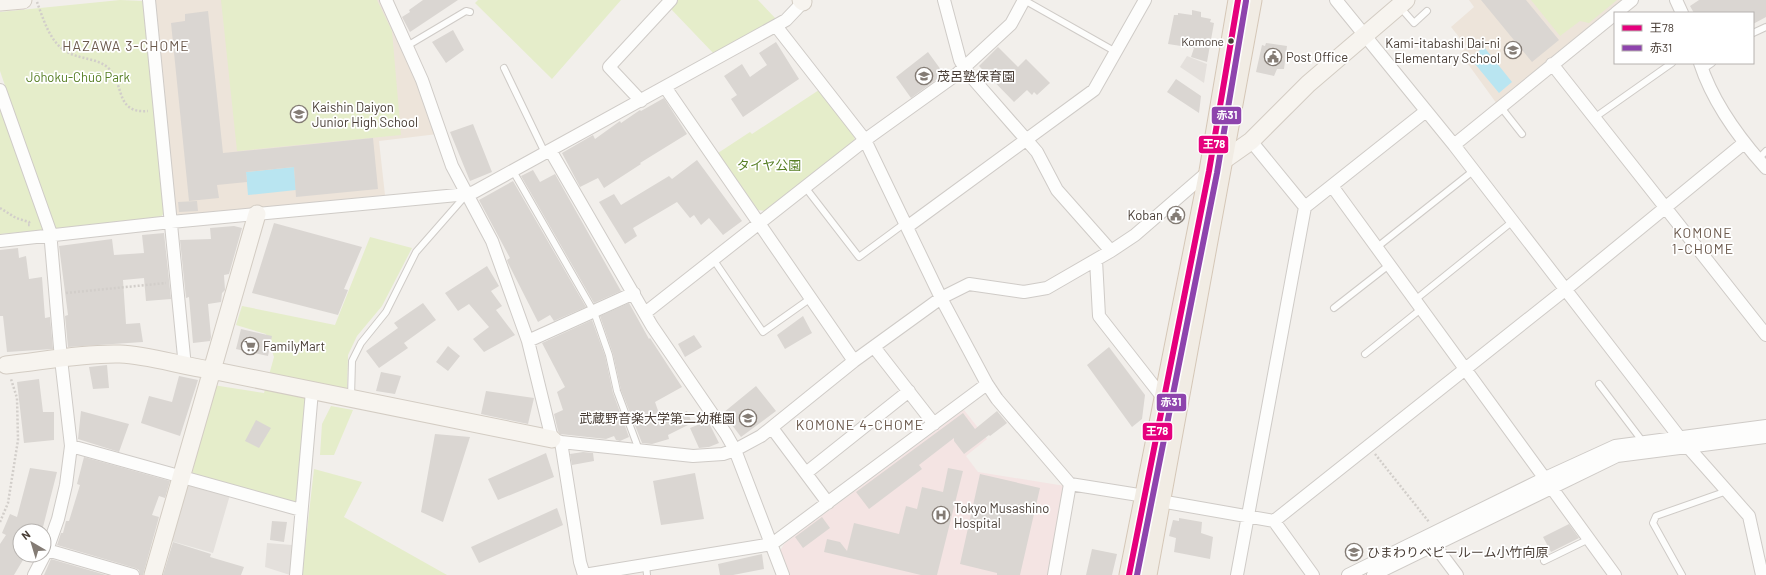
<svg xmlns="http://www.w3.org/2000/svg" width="1766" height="575" font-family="Barlow,'Noto Sans JP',sans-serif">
<rect width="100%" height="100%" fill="#f2efeb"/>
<path fill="#ede4da" d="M155 0H383L438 134 379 141 385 195 179 216 176 212Z
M1469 0H1625L1497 104 1460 53 1467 47 1451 27 1474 7Z"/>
<path fill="#f4e4e3" d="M964 410 987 439 966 456 978 472 1065 486 1049 575H789L780 551 784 544Z"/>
<path fill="#e5edca" d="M120 0 143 1 164 213 160 218 54 229 0 71V12Z
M221 0H377L392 31 401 135 237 151Z
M478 0H621L552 79 475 3Z
M678 0H758L776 19 714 54 671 9Z
M1531 0H1617L1589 23 1580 21 1560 36Z
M819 90 855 136 854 143 766 211 758 210 718 153 750 132 752 134Z
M0 108 43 230 0 234Z
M370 237 412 248 382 306 357 336 348 355 347 393 308 385 298 505 192 474 213 385 264 393 274 357 266 334 236 325 242 306 335 325Z
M331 406 353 410 334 455H320L322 424Z
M314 469 362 482 344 517 447 575H302Z"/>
<path fill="#e4e0dc" d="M1187 56 1207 64 1204 83 1180 67Z
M187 483 230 495 213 553 171 541Z
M267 543 292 545 290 575 265 567Z"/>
<path fill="#b9e5f1" d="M1484 47 1512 82 1499 93 1470 58Z
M294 167 296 190 248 195 246 172Z"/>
<path fill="#dad6d2" d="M423 0H458L410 32 402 17 410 12 409 10Z
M1481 0H1526L1559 40 1532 62Z
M1699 0H1766V17L1753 24V13H1694L1690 6Z
M1192 10 1201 12V17L1211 19 1210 22 1214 23 1207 62 1191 57 1194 48 1168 44 1174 15H1178V13L1192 15Z
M208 11 223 153 373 138 378 189 296 197 294 167 246 172 247 182 217 185 219 198 189 201 171 23 185 21V14Z
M453 30 464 50 446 63 432 42Z
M776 42 799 79 743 117 731 99 737 95 724 76 742 64 750 77 767 65 759 53Z
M1266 43 1287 46 1284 69H1277L1274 76 1256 72 1262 45 1265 46Z
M998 47 1018 67 1026 59 1050 83 1037 95 1034 92 1032 95 1027 90 1014 102 979 66Z
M928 52 944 74 911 98 896 77Z
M1176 79 1201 96 1199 113 1167 92Z
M664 98 687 134 640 163 641 164 604 188 598 178 580 187 562 153 593 135 595 139 620 121 621 123 640 110 641 111Z
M473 124 492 172 470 181 450 132Z
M697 160 742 221 723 235 709 218 701 225 694 215 690 218 677 202 633 228 637 236 625 244 599 202 614 194 621 205 669 176 672 179Z
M533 170 540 182 555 174 621 291 594 303 521 176Z
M513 181 586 307 554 321 550 315 538 322 508 263 507 260 510 258 479 200Z
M197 201 198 211 179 212 178 202Z
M274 223 362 247 344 289 348 290 338 315 252 293Z
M234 226 242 228 229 274 224 275 225 290 222 293 221 302 208 304 211 337 210 341 193 343 189 297 186 298 180 240 211 239 210 228Z
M164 233 171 299 146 301 144 278 123 280 126 324 140 323 143 342 68 347 65 316 68 315 59 246 112 239 114 255 144 253 142 235Z
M18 248 19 258 26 256 29 279 42 277 45 318 50 317 53 349 7 352 3 316H0V250Z
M487 266 499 286 491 291 502 306 496 310 515 335 484 352 473 339 489 327 469 304 458 311 445 293Z
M423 303 436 320 404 343 408 348 379 368 366 351 398 328 394 323Z
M629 303 649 339 650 338 682 387 655 402 662 422 687 411 692 423 668 435 669 439 652 444 642 443 638 433 621 390 613 354 600 316Z
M803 316 812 333 785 349 777 335Z
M592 320 605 356 613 393 629 437 620 441 616 440 614 436 606 439 560 434 558 431 554 414 563 410 557 392 565 387 542 343Z
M241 329 272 336 268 356 236 349Z
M694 335 702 347 685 357 678 344Z
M448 346 460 356 448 371 436 362Z
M1109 347 1145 395 1142 419 1132 427 1087 365Z
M107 365 109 388 93 389 89 367Z
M381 372 401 376 395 394 376 391Z
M179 376 198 380 180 436 141 423 149 396 172 402Z
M39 379 43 412H54V440L24 443 17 382Z
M756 386 776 411 741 437 723 413Z
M486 391 534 398 528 424 481 414Z
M81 411 129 424 119 452 78 439Z
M997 411 1007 423 990 436 989 435 964 454 954 441V438L919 465 922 469 869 509 856 492 963 413 975 429Z
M256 420 271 428 259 448 245 441Z
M708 421 719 443 709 447 699 448 690 428Z
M435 434 470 437 443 522 421 512Z
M583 452 593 453 594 461 572 465 570 454Z
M546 453 554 477 498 500 488 479Z
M84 457 170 481 165 498 159 496 152 515 159 517 143 575H140L139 570 135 568 57 545 61 533H63L66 521H69L80 485 77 484Z
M30 468 57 472 43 527 41 531H20V555H26L14 575H0V544L6 535 2 533 10 514 17 517Z
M948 468 963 471 937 575H921L824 552 827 539 840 542 847 551 854 523 899 534 906 506 917 509 922 487 943 492Z
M695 473 704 519 661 525 653 481Z
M980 474 1040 488 1020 575H997V573L960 564Z
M557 508 563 525 479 563 471 547Z
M822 517 830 528 803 548 795 537Z
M1179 518 1202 522 1201 533 1213 537 1210 559 1174 552 1176 538 1169 536 1173 520 1179 521Z
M272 521 287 522 284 542 270 540Z
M1569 524 1579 538 1551 552 1543 537Z
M173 542 211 554 210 557 244 567 241 575H163Z
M1092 549 1117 554 1112 575H1086Z
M762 554 764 569 733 575H720L718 564Z
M51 559 106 575H44Z"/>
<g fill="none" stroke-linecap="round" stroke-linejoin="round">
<defs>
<path id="lane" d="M1024 0 1116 52
M1400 7 1414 23 1427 11
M1753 33 1766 27
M407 46 466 11 470 12
M504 68 545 153
M1702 70 1712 63
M1500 106 1522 134
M1594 118 1672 63
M1758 159 1766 151
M513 171 594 312 609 355 617 391 639 450
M805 187 859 257 905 223
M1376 248 1473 171
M713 259 763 332 811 298
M1415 300 1513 221
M1334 308 1389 265
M1365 354 1421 309
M1599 384 1643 442
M351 397 352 361 361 343 386 312 416 252 466 195
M1544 561 1589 539
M646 565 647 575
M1682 575 1653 523 1656 516 1727 491"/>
<path id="street" d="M149 0 185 367
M386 0 422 80 452 166 492 241 528 341 552 439 561 442 693 456 723 454 735 450 761 436 854 361 941 298 969 284 1024 292 1047 288 1111 251 1135 235 1210 170
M944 0 960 60 968 73 1037 152 1057 190 1111 251
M1336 0 1454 145 1615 14
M1676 0 1682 13
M1616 13 1632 0
M776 26 865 140 941 298 987 384 997 399 1070 484 1145 496
M1700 63C1713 103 1738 137 1766 168
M1552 64 1766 335
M665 87 854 361
M0 90 50 231 61 359 71 446 66 485 58 519 47 550 34 575
M641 101 609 67 671 0
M1454 145 1680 438 1749 516 1762 575
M550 150 652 326 726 434 735 450 783 575
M1332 186 1615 575
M1305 207 1426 111
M907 227 1094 90 1145 0
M0 241 171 222 468 194 474 192 786 20 805 0
M1096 260 1099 316 1164 399
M645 313 865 140 957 74 1011 24 1024 0
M528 341 634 293
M874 347 934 424
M772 428 828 503
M561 442 580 562 584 575
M71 446 301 510
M806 473 909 391
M1160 501 1274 521 1313 575
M1274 521 1566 289 1744 143
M1430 539 1457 575
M47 550 133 575
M296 575 312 391
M584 575 772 544 987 384
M1054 575 1070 484
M1237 575 1305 207 1251 141
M1348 575 1545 478 1615 446 1766 426
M1373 575 1617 456 1766 437"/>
<path id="secondary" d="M801 0 803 2
M0 2 23 0
M1224 160 1251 141 1308 84 1406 0
M6 365C43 361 83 353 120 354 149 355 181 366 211 370L552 439
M153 575 257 214"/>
<path id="primary" d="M1129 575 1209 171 1238 0
M1147 575 1252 0"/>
</defs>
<use href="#lane" stroke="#cfcbc7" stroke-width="8"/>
<use href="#street" stroke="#cfcbc7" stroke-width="14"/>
<use href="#secondary" stroke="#d3ccc3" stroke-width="19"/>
<use href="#primary" stroke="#d5c7b7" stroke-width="21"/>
<path stroke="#d2ceca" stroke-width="2.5" stroke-dasharray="2 2" stroke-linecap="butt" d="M37 2C44 21 51 46 71 54 83 59 96 59 106 66 126 81 113 114 148 111
M0 208 16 218 29 222 30 225H28
M66 293 166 283
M1375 454 1429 522
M0 522 8 503 18 440 17 398 11 379"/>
<use href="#lane" stroke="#fdfdfc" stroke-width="6"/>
<use href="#street" stroke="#fdfdfc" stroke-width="12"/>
<use href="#secondary" stroke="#f7f4ef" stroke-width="17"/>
<use href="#primary" stroke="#f1ece4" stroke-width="19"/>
<defs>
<path id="bus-1" d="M1129 575 1209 171 1238 0"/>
<path id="bus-2" d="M1137 575 1217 173 1246 1"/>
</defs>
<use href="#bus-1" stroke="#fff" stroke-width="9"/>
<use href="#bus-2" stroke="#fff" stroke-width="9"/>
<use href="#bus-1" stroke="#e5007d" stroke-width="6"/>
<use href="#bus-2" stroke="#8e44ad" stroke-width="6"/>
</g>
<defs>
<symbol id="school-ring" viewBox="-11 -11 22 22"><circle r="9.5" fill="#fff" stroke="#847c75" stroke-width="1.5"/><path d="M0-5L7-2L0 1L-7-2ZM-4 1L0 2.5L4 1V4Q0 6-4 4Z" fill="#847c75"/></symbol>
<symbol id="civic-ring" viewBox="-11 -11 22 22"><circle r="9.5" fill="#fff" stroke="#847c75" stroke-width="1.5"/><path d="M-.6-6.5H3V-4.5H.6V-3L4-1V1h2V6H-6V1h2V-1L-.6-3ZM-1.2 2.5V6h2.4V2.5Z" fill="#847c75"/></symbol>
<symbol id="supermarket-ring" viewBox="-11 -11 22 22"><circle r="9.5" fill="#fff" stroke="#847c75" stroke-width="1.5"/><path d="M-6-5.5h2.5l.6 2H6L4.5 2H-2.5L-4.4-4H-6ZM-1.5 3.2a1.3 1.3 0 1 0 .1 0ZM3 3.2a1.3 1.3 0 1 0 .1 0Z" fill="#847c75"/></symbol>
<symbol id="hospital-ring" viewBox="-11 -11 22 22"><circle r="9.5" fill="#fff" stroke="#847c75" stroke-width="1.5"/><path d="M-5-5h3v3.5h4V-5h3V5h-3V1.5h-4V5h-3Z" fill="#847c75"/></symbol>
</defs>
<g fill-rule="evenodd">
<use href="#school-ring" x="1503" y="40" width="20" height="20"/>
<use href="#civic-ring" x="1263" y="47" width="20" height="20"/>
<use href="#school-ring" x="914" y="66" width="20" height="20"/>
<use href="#school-ring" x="289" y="104" width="20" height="20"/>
<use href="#civic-ring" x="1166" y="205" width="20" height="20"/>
<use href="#supermarket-ring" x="240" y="336" width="20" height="20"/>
<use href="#school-ring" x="738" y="408" width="20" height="20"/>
<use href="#hospital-ring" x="931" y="505" width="20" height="20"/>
<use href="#school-ring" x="1344" y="542" width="20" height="20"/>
</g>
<circle fill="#493e36" stroke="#fff" stroke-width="1.5" cx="1231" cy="41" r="3.5"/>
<g text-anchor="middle" stroke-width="3.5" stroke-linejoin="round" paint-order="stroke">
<g font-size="12" fill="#493e36" stroke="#fff" text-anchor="end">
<text x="1224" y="46">Komone</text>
</g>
<g font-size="13" fill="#493e36" stroke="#fff" text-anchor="start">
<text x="1500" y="48" text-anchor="end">Kami-itabashi Dai-ni<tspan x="1500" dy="15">Elementary School</tspan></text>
<text x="1286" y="62">Post Office</text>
<text x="937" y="81">茂呂塾保育園</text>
<text x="312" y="112">Kaishin Daiyon<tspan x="312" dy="15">Junior High School</tspan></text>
<text x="1163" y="220" text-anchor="end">Koban</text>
<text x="263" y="351">FamilyMart</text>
<text x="735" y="423" text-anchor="end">武蔵野音楽大学第二幼稚園</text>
<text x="954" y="513">Tokyo Musashino<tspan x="954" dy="15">Hospital</tspan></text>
<text x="1367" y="557">ひまわりベビールーム小竹向原</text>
</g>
<g font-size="13" fill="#577f25" stroke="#fff">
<text x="78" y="82">Jōhoku-Chūō Park</text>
<text x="769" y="170">タイヤ公園</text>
</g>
<g font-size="14" letter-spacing="1" fill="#6c5a4d" stroke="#fff">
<text x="126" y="51">HAZAWA 3-CHOME</text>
<text x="1703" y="238">KOMONE<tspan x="1703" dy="16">1-CHOME</tspan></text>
<text x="860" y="430">KOMONE 4-CHOME</text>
</g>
</g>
<g stroke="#fff" stroke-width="1.5">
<rect x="1211" y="106" width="31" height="19" rx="4" fill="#8e44ad"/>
<rect x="1198" y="135" width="31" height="19" rx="4" fill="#e5007d"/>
<rect x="1156" y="393" width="31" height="19" rx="4" fill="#8e44ad"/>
<rect x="1142" y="422" width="31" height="19" rx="4" fill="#e5007d"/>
</g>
<g font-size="11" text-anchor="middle" font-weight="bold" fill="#fff">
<text x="1227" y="119">赤31</text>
<text x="1214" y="148">王78</text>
<text x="1171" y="406">赤31</text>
<text x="1157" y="435">王78</text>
</g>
<rect x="1614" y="12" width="140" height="52" fill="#ffffff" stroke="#b6b2af"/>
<rect x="1622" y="25" width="20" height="6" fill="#e5007d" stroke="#b6b2af"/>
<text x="1650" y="32" font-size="12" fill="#493e36">王78</text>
<rect x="1622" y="45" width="20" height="6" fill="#8e44ad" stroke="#b6b2af"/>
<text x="1650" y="52" font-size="12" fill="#493e36">赤31</text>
<g transform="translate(32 543) rotate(322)"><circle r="19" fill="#ffffff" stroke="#b6b2af"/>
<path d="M0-3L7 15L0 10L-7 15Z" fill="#847c75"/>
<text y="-6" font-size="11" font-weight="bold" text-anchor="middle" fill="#493e36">N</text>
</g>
</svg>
